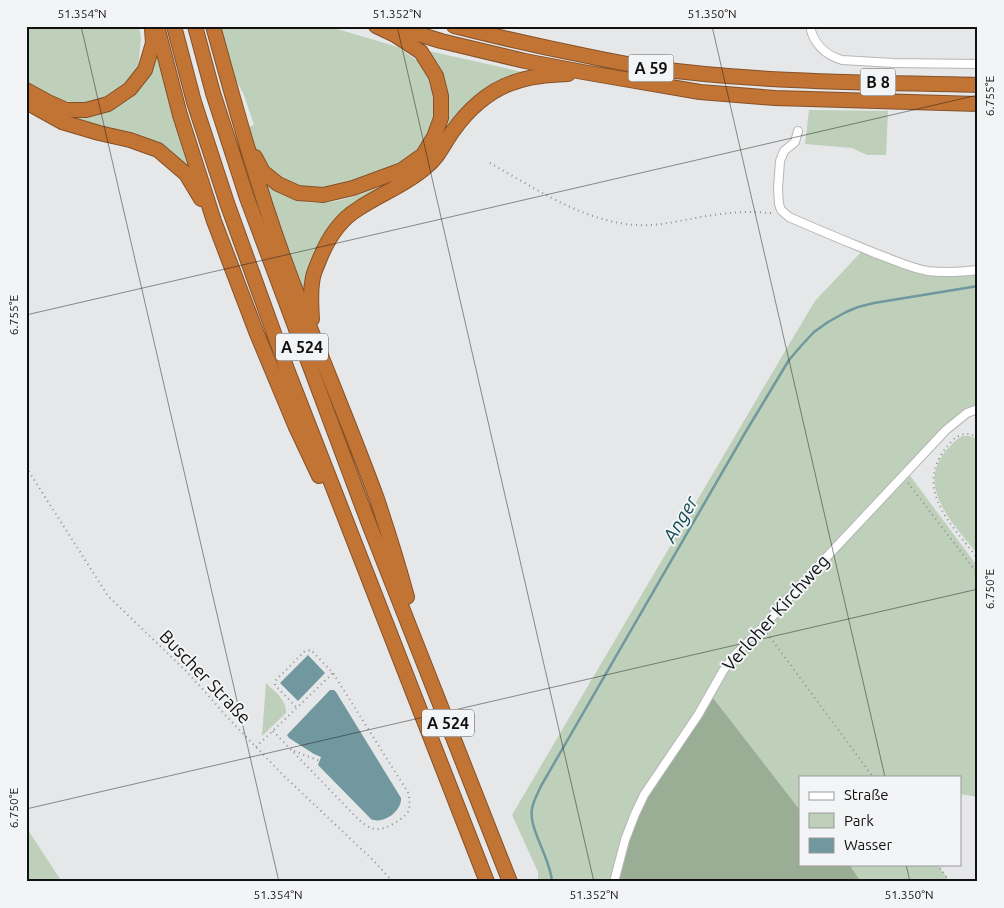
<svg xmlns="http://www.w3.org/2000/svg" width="1004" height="908" font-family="Ubuntu,sans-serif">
<rect width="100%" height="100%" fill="#e6e7e8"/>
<path fill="#bed0b9" d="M26 26H139L141 39 138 67 123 88 103 100 81 103 62 101 26 83Z
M220 26H327L398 47 419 62 433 83 437 119 419 153 399 167 323 191 299 189 281 180 268 168 257 153 248 127 254 125 244 95 230 69Z
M424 50 532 74 510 79 443 142 447 117Z
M158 55 193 175 177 158 68 119 65 113 86 114 152 71Z
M809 110 888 111 886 155H867L852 148 805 144Z
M262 183C273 189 284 197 297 200 327 209 359 195 387 184 361 200 332 215 318 244 310 260 307 279 303 296Z
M863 250 913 269 978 271V408L966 412 733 655 612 882H538V872L512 815 791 341 815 301Z
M962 436C969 436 973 435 978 441V555C957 527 915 489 945 452 950 446 955 440 962 436Z
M908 473 978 567V797L960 794V777H800V810L710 694 724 672 758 634H763L769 629V625L793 595Z
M266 683C275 692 287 700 286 713L262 736Z
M26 827 62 882H26Z
M849 864H937L950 882H861Z"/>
<path fill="#99ae94" d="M710 694 800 810V864H849L861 882H616L636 813Z"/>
<path fill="#70989e" d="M308 655 325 673 298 701 280 683Z
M330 690H334L336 692 401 798C402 811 383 825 371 819L318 765 321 757 314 754 289 738 287 735Z"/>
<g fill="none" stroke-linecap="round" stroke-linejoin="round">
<path stroke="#70989e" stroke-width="2.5" d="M552 882C551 859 528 828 532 809 533 801 538 793 541 786L745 433 789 360 801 346 814 332 828 322 846 312 858 307 874 303 978 286"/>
<defs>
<path id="street" d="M810 26C813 43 825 55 842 60L893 63 978 64
M798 131 795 142 784 151 780 161 778 189 779 204 781 210 789 217C818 230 848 242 877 254 894 260 910 268 928 271 945 273 961 272 978 270
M614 882 625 840 635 814 644 795 698 715 723 671 734 656 763 627 791 595 946 430 967 413 978 409"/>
<path id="highway" d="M157 26 180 115 214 221 257 334 295 425 319 476
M174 26 194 102 227 203 288 372 487 882
M195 26 213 93 247 198 369 524 510 882
M213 26C235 106 257 185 285 262 314 342 348 420 377 499 388 532 398 564 407 597
M392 26 441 41 525 61 583 72 700 92 775 98 978 104
M454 26C498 37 542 47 587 56 606 60 626 64 646 67 756 83 867 82 978 85
M26 90 48 102 66 110H86L108 104 130 89 145 70 153 43 152 29
M26 102 62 122 99 133 130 140 158 150 186 174 201 199
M255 157 263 172 278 184 298 193 323 195 353 188 402 170 423 155 434 137 441 118V96L436 76 421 52 395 35 376 26
M312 319C311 305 310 291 313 277 314 272 316 268 318 263 326 242 338 221 358 209 380 194 406 185 426 167 439 157 444 143 453 131 467 111 488 91 512 83 530 76 549 75 568 74"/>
</defs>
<use href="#street" stroke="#b6b6b7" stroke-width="10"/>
<use href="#highway" stroke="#845129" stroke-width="16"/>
<path stroke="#909091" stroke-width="2" stroke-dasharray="1 4" stroke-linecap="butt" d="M490 163C535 188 582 221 635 225 662 227 688 218 714 215 727 213 739 212 752 212 759 212 767 213 774 213
M978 437C967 432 959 433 951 442 910 487 950 522 978 559
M26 467 108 596 185 670 207 694 226 716 285 777 374 861 393 882
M908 483 978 574
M767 633 873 777
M273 731 358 819C363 823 369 829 376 829 385 830 405 819 409 810 410 804 409 800 409 794L333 673 311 650 305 651 275 681V685L297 708
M256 747 333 673
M294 751 320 761
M937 864 950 882"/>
<use href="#street" stroke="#fff" stroke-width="8"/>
<use href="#highway" stroke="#c27435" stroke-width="14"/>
</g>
<path fill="none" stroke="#111112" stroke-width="1" stroke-opacity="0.45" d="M81 26 279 882M397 26 594 882M712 26 885 777M26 315 978 95M26 809 978 589M906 864 910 882"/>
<g text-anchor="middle" stroke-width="4" stroke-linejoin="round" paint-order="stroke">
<g fill="#f3f4f5" stroke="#555556" stroke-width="1">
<rect x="628.5" y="54.5" width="45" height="27" rx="4"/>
<rect x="860.5" y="68.5" width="35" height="27" rx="4"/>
<rect x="276" y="333.5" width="52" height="27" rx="4"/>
<rect x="422" y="709.5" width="52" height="27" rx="4"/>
</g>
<g font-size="16" font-weight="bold" fill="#111112">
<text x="651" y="74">A 59</text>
<text x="878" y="88">B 8</text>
<text x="302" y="353">A 524</text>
<text x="448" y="729">A 524</text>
</g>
<g font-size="18" fill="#111112" stroke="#f3f4f5">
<text transform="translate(776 613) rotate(-48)" y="6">Verloher Kirchweg</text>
<text transform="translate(205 677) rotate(46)" y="6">Buscher Straße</text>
</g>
<g font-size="19" font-style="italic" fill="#0f4c53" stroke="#f3f4f5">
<text transform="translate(680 519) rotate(-60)" y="7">Anger</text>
</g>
</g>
<rect width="1004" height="908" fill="none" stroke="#f3f4f5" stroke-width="55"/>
<rect x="799" y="776" width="162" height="90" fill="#f3f4f5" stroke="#99999a"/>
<rect x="809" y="792" width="25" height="8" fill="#ffffff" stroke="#99999a"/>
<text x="844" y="800" font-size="15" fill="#111112">Straße</text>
<rect x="809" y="813" width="25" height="15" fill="#bed0b9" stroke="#99999a"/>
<text x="844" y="826" font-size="15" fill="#111112">Park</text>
<rect x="809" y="838" width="25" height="15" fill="#70989e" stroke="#99999a"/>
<text x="844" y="850" font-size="15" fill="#111112">Wasser</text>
<rect x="28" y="28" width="948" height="852" fill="none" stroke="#111112" stroke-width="2"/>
<g font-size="12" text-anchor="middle" fill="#111112">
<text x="82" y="18">51.354°N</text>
<text x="397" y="18">51.352°N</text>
<text x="712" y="18">51.350°N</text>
<text transform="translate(990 96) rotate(-90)" y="4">6.755°E</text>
<text transform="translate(14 315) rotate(-90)" y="4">6.755°E</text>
<text transform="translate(990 589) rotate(-90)" y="4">6.750°E</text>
<text transform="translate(14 808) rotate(-90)" y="4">6.750°E</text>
<text x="278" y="899">51.354°N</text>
<text x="594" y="899">51.352°N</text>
<text x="909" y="899">51.350°N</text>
</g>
</svg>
